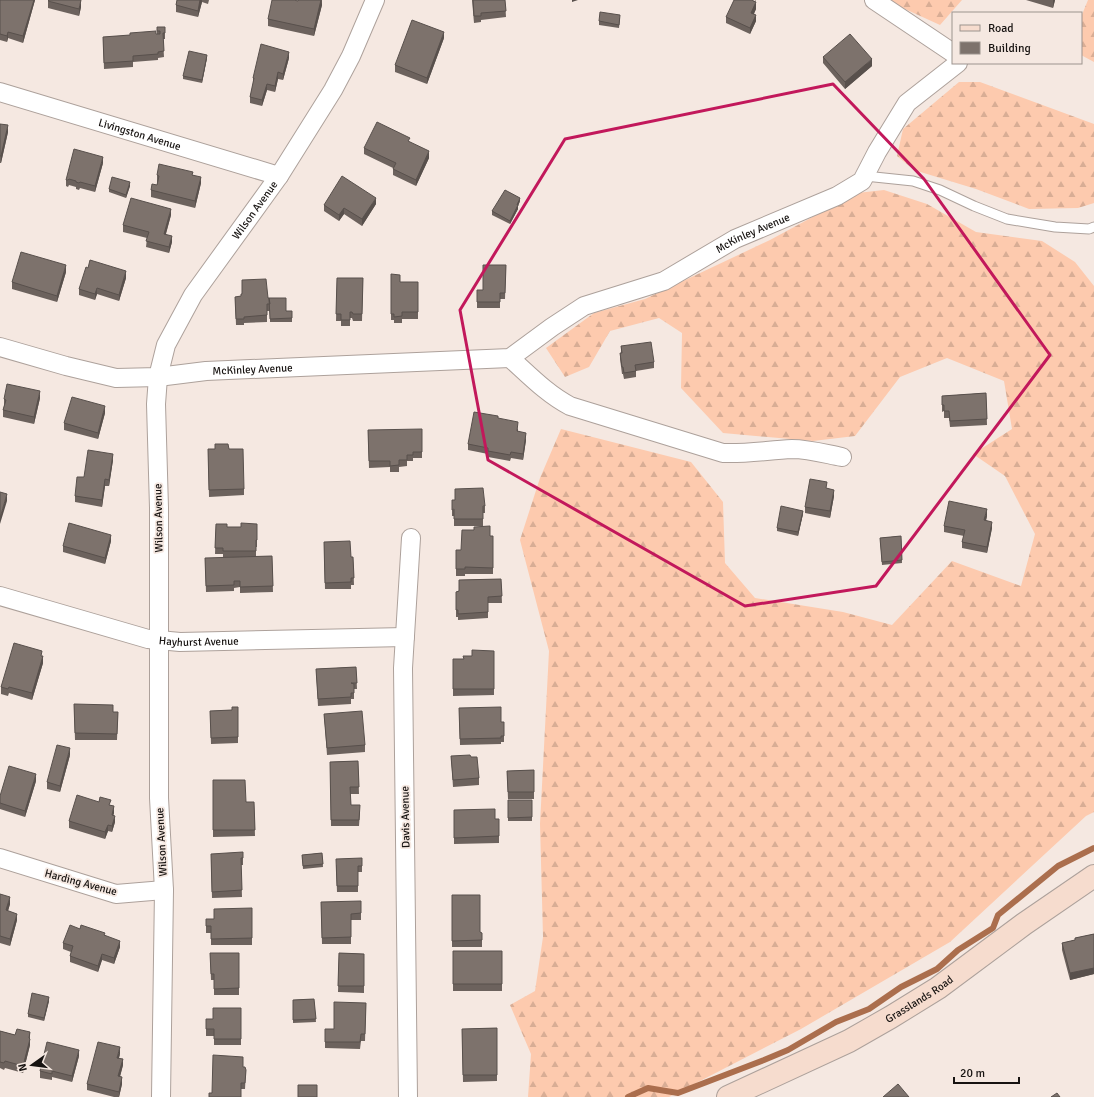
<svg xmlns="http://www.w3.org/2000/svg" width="1094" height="1097" font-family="Signika,sans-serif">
<defs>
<pattern id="forest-firs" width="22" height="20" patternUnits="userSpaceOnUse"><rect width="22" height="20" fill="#fdcaae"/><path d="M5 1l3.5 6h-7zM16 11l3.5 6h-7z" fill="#d8ad95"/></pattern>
</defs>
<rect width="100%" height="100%" fill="#f5e8e1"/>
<path fill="url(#forest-firs)" d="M891 0H962L940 25 894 4Z
M1088 0H1094V62L1081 55V17Z
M959 82H980L1094 124V203L1078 208 1029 209 976 189 914 170 897 156 903 129Z
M884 190 927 204 976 232 1042 241 1075 262 1094 286V812L1086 816 950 942 801 1029 669 1097H528L531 1054 510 1005 535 991 543 937 540 824 549 651 520 540 540 478 561 429 691 462 723 502 725 563 755 598 843 612 892 625 952 561 1021 586 1035 534 1005 476 973 454 1012 429 1004 381 947 358 900 377 855 436 813 441 723 433 681 388 682 333 659 318 610 331 589 367 565 377 546 348 594 313 645 299 770 240 857 193Z"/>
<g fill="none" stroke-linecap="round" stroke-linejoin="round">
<path stroke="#ab6e4d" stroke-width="6" d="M628 1097 648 1088 678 1093 764 1060 788 1050 836 1022 869 1009 901 987 937 969 958 950 993 928 998 915 1058 866 1094 848"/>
<defs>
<path id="lane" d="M865 176 913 181 940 190 974 206 1007 219 1055 227 1089 229 1094 227"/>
<g id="street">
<path d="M874 0 953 53"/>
<path id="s1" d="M0 92 279 176"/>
<path id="s2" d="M0 347 66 366 116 378 158 377 206 371 510 358 552 327 584 306 664 281 735 239 837 196 862 181 877 152 907 103 958 63"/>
<path d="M510 358C529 375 547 394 570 406L723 453C747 454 769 450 792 449 809 449 826 454 842 457"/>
<path id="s3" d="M0 596 148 639 180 642 405 637"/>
<path d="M0 858 116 894 164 890"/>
<path id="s4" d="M161 1097 164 890 159 798V508L156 404 158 377 166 345 193 295 279 176 333 90 351 56 375 0"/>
<path d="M408 1097 403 668 411 538"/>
</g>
<g id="secondary">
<path id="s5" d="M728 1097 849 1041 891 1017 938 988 1024 924 1094 876"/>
</g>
</defs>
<use href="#lane" stroke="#ada19b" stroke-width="11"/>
<use href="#street" stroke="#ada19b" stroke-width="20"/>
<use href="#secondary" stroke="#ada19b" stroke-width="24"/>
<use href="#lane" stroke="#fff" stroke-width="9"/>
<use href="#street" stroke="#fff" stroke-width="18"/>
<use href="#secondary" stroke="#f6dcce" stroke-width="22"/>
</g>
<path fill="#6c625d" d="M0 0H35L23 43 8 38 7 42 0 40Z
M177 0H209L208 4 202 2 198 17 176 12V5Z
M322 0V5L314 36 268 26V19L298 1Z
M472 0H505L506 17 481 20V22L474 23Z
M756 0 755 2 756 9 754 14 756 21 750 34 726 23V17Z
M1026 0H1055L1053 8Z
M48 1 81 7 79 16 48 8Z
M620 18 619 28 599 25V21Z
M157 27 165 33V39H163L164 57 158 58V60L133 62V67L104 69 103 37 157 34Z
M444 38 427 84 395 72V65Z
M823 57 872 66 845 89 823 63Z
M207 58 202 83 183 79V76Z
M289 58 283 80 278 79 275 92 267 90 262 106 250 103V97L253 84V78Z
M0 124 8 132 1 163H0Z
M410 142 429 158 416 186 393 175V168L364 154V148Z
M103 163 95 192 80 188 79 190 76 189V187L69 185 68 187 66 186V180Z
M157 175H193L201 183 195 208 151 197V190L157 185 158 182H157Z
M130 186 126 198 109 192V189Z
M520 201 518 206V209L510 224 492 215V211Z
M376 204 362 226 344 214 339 221 324 211V205Z
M171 215 166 234 172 242 169 253 146 247 147 238 123 232V225Z
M506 265 505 299H500V308H477V290H483Z
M66 272 57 302 12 289V282Z
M391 274 400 282H418V319H402V323H394V320H391Z
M126 278 119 301 97 294 95 300 79 295V289Z
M337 278H363L362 321H353L352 318H350V326H341V321H336Z
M242 280 286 311H292V322H270V310V311H267V322L244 323V325H236L235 297 241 296 242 294Z
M621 346 654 362V368L636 371V377L624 379 623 374H622L620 359V353H621Z
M986 393 987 425 950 427 949 418H944V411L942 412V396Z
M40 398 34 424 3 417V410L4 406V399Z
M105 413 98 439 64 430V423Z
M498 419 518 429V432L526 440 523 460 511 458 510 461 488 457V454L468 450V444Z
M368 430 422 452V458H413V461H407V466L399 467V472H390V467L369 468Z
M208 449H229L244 489V495L209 497Z
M113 460 109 486H105L102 507 75 502V496L84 477Z
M827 489 834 496 830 518 805 513V507Z
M485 506V513H483V526H454V516H452V510Z
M803 514 798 536 777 531V528Z
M987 516 986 521 992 528 987 553 962 548V542L964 536 944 532V526Z
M216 524 227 527H241L257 524V547H256V557L272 556 273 592 240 593V587L234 588V591L206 592 205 558H233L223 557V554H215Z
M490 536H493V574H465V576H456V550H461Z
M901 536 902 563 882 565 880 538Z
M111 541 105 564 63 552V546Z
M324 542 351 557H353L354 585H351V589H325Z
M501 579 502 603H488V618L458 620V617H456V592L459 591V580Z
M494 651V695L453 696V659H463Z
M42 656 43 663 32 700 9 693 8 696 1 694V687Z
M356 667 357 689H354V699H351V704L318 706 316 669Z
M74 704 113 712H118L117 740H75Z
M238 707V743L211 744 210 711 232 710Z
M459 708 501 722 504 736V742H501V744L460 745Z
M324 714 365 745V752L327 755Z
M70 755 60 792 47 789V782Z
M451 756 471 757 479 778V785L453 787Z
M358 761 359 794H350L351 805 360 812 359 826H331L330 762Z
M534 770V799H508L507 771Z
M213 780 246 802H254L255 836 213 837Z
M36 781 25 817 0 809V796Z
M508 800H532V821H508Z
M111 805 114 813 113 815 115 822 112 832 108 831 105 839 69 828V821Z
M454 810 495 819 499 836V843L454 844Z
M243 852V865H241L242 897 212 898 211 860Z
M322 853 323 867 303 869 302 855Z
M362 858V872H358V892H337L336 865Z
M0 894 10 904 8 911 17 920 10 946 0 943Z
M452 895 480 932 482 933V947H452Z
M321 902 361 913V920H351V944H322Z
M252 908V945H211V933H206V919H214Z
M80 929 105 935 120 947 114 964 102 960 98 972 70 962V956L71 952 63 949V943Z
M1094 934V974L1070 980 1062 950V943L1075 940V938Z
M453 951H502V991H453Z
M210 953H239V995H214V980H211Z
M339 953 364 954V993L338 992Z
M314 999 316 1022 293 1023V1000Z
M49 1001 44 1021 28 1017V1014Z
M366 1003 365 1041H361L360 1049 325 1048V1029H334Z
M241 1008V1045H214V1036H206V1019H213Z
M497 1028V1081L463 1082 462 1029Z
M0 1031 15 1035 30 1032V1045L23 1073 5 1068 4 1070 0 1068Z
M120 1054 119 1058 123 1065 120 1077 122 1084 119 1097H114L87 1090V1084Z
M79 1056 72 1082 52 1077V1080L40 1078V1071Z
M243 1067 246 1070 245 1089H241L212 1093Z"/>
<path fill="#58504c" d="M34 0H35L23 43V36Z
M81 0V7L79 16V9Z
M200 0H202V2L198 17V11Z
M321 0 322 5 314 36V29Z
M572 0H578L572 2Z
M1053 0H1055L1053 8Z
M756 2V9L751 19V13Z
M756 15V21L750 34V28Z
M8 32V38L7 42V36Z
M444 32V38L427 84V78Z
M289 52V58L283 80V74Z
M207 55V58L202 83V80Z
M872 59V66L845 89V82Z
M278 72V79L275 92V86Z
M267 84V90L262 106V100Z
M8 125V132L1 163V156Z
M429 151V158L416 186V180Z
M103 157V163L95 192V186Z
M201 177V183L195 208V201Z
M130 182V186L126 198V195Z
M376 198V204L362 226V219Z
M520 198V201L518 206V209L510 224V221Z
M344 208V214L339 221V215Z
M171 209V215L164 240V234Z
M172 236V242L169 253V247Z
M66 265V272L57 302V296Z
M126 271V278L119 301V295Z
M97 288V294L95 300V294Z
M40 391V398L34 424V417Z
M105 406V413L98 439V433Z
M526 433V440L523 460V454Z
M113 454V460L109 486V480Z
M105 479V486L102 507V500Z
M834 490V496L830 518V511Z
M7 494V501L0 524V518Z
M987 509V516L984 527V520Z
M803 511V514L798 536V532Z
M992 522V528L987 553V547Z
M111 535V541L105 564V558Z
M43 656V663L32 700V693Z
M70 748V755L60 792V786Z
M36 774V781L25 817V811Z
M114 806V813L112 821V815Z
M115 816V822L112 832V826Z
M108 825V831L105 839V832Z
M10 897V904L6 917V910Z
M17 914V920L10 946V939Z
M120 941V947L114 964V958Z
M102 954V960L98 972V966Z
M1094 968V974L1070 980V973Z
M49 997V1001L44 1021V1018Z
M30 1039V1045L23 1073V1066Z
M120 1047V1054L117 1064V1058Z
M79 1050V1056L72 1082V1076Z
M123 1059V1065L118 1083V1076Z
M122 1077V1084L119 1097V1092Z"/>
<path fill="#7d726c" stroke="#58504c" d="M0 0H34L23 36 8 32 7 36 0 34Z
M49 0H81L79 9 48 1Z
M177 0H200L198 11 176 5Z
M272 0H294L298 1V0H321L314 29 268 19Z
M473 0H505L506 11 481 13V16H474Z
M734 0H753V1L756 2 751 13 756 15 750 28 726 17Z
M600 12 620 15 619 25 599 21Z
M412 20 444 32 427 78 395 65Z
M157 27H165V33H163L164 51 158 52V54L133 56V61L104 63 103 37 130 35V33L156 31V34H160V31H157Z
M850 34 872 59 845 82 823 57Z
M261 44 289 52 283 74 278 72 275 86 267 84 262 100 250 97 254 78H253Z
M189 51 207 55 202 80 183 76Z
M377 122 410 138 408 141 429 151 416 180 393 169 396 163 364 148Z
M0 124 8 125 1 156H0Z
M74 149 103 157 95 186 80 182 79 183 76 182V181L69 179 68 180H66Z
M159 164 193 172 192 175 201 177 195 201 151 190 152 184 157 185 159 176 157 175Z
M342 176 376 198 362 219 344 208 339 215 324 205Z
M112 177 130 182 126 195 109 189Z
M505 190 520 198 517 205H518L510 221 492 211Z
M131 198 171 209 164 234 172 236 169 247 146 241 149 232 123 225Z
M21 252 66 265 57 296 12 282Z
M90 260 126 271 119 295 97 288 95 294 79 289 86 267 88 268Z
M483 265H506L505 293H500V302H477V290H483Z
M391 274 400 275V282H418V312H402V316L394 317V314H391Z
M337 278H363L362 314H353L352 312H350V320H341V314H336Z
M266 279 268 298H269L270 304H267V315L244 317V319H236L235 297 241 296V294H242V280Z
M269 298H286V311H292V318L270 319Z
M651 342 654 362 635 365 636 371 624 373 623 367H622L620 353H622L621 346Z
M7 384 40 391 34 417 3 410 6 400 4 399Z
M986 393 987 419 950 421 949 411H944V405H942V396Z
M72 397 105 406 98 433 64 423Z
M474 412 498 416V418L518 422 517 431 526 433 523 454 511 452 510 455 488 451V448L468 444Z
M422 429V452H413V455H407V460H399V465L390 466V461H369L368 430Z
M215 444H228L229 449H243L244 489 209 490 208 449H215Z
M88 450 113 454 109 480 105 479 102 500 75 496 77 477H84Z
M810 479 827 482 826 488 834 490 830 511 805 507Z
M483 488 485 506H483V519H454V509L452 510V500H455V489Z
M0 492 7 494 0 518Z
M949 501 987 509 984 520 992 522 987 547 962 542 965 530 944 526Z
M781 506 803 511 798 532 777 528Z
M69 523 111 535 105 558 63 546Z
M241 523 257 524V540H256V551H223V548H215L216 524H227V527H241Z
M490 526V536H493V568L465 567V569H456V550H461L462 530H474V527Z
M901 536 902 560 882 562 880 538Z
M350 541 351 557H353L354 578H351V582L325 583 324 542Z
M272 556 273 586 240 587V581H234V585L206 586 205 558Z
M501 579 502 596 488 597V612L458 614V610H456V592L459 591V580Z
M14 643 42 651 41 656H43L32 693 9 687 8 689 1 687Z
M472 650 494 651V689H453V659H464L463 656H472Z
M356 667 357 683H351L354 684V693H351V697L318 699 316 669Z
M74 704 113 705V712H118L117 734 75 733Z
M232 707H238V737L211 738 210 711 232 710Z
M501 707V722H504V736H501V738L460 739 459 708Z
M362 711 365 745 327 748 324 714Z
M57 745 70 748 60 786 47 782Z
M470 755 471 757H477L479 778 453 780 451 756Z
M358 761 359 787H350L351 805H360L359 820H331L330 762Z
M9 766 36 774 25 811 0 803V796Z
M534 770V792H508L507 771Z
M213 780H245L246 802H254L255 830H213Z
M77 795 99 802 100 797 111 800 109 805 114 806 112 815 115 816 112 826 108 825 105 832 69 821Z
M508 800H532V817L508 818Z
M495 809V819H499V836L454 838V810Z
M243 852V858H241L242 890 212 892 211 854Z
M322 853 323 864 303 866 302 855Z
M362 858V866H358V886H337L336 859Z
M0 894 10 897 6 910 17 914 10 939 0 936Z
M452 895H480V932L482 933V940L452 941Z
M361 901V913L351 914V937L322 938 321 902Z
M252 908V938L211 939V926H206V919H214V909Z
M70 925 80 929 81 925 105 933 104 935 120 941 114 958 102 954 98 966 70 956 73 946 63 943Z
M1094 934V968L1070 973 1062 943 1075 940V938Z
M453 951H502V984H453Z
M210 953H239V988L214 989V974H211Z
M339 953 364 954V986H338Z
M32 993 49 997 44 1018 28 1014Z
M314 999 316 1019 293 1020V1000Z
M334 1002 366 1003 365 1034H361L360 1042H325V1029H334Z
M213 1008H241V1039H214V1029H206V1019H213Z
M497 1028V1075H463L462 1029Z
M17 1029 30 1032 29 1038 30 1039 23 1066 5 1061 4 1063 0 1062V1031L15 1035Z
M47 1042 79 1050 72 1076 52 1071V1074L40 1071Z
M98 1042 120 1047 117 1058 123 1059 118 1076 122 1077 119 1092 87 1084Z
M213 1055 243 1057V1067H245L246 1070 245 1083H241V1097H209V1093H212Z
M898 1084 909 1097H883Z
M298 1085H317V1097H298Z
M1057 1093 1060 1097H1051Z"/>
<path fill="none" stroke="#c2185b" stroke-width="3" stroke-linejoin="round" d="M833 84 924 179 1050 355 876 586 745 606 488 460 460 310 565 139Z"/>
<g text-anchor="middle" stroke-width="3.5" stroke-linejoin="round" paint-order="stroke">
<g font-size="11" fill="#171311" stroke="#f5e8e1">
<text dy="4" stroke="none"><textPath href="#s1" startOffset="146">Livingston Avenue</textPath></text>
<text dy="4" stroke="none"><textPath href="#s4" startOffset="915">Wilson Avenue</textPath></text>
<text dy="4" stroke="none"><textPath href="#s2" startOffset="790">McKinley Avenue</textPath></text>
<text dy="4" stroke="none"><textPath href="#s2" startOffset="257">McKinley Avenue</textPath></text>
<text transform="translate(158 518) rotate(-91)" y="4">Wilson Avenue</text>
<text dy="4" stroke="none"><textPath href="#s3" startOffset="205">Hayhurst Avenue</textPath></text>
<text transform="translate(405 817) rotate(-91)" y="4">Davis Avenue</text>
<text transform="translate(161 842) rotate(-93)" y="4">Wilson Avenue</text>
<text transform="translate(81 882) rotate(15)" y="4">Harding Avenue</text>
<text dy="4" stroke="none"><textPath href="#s5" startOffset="215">Grasslands Road</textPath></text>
</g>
</g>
<rect x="952" y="12" width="130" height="52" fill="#f5e8e1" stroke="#9c938e"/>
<rect x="960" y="25" width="20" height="6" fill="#f6dcce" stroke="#9c938e"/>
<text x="988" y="32" font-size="12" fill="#171311">Road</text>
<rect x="960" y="42" width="20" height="12" fill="#7d726c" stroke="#9c938e"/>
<text x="988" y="52" font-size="12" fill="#171311">Building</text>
<g transform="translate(32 1065) rotate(256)" stroke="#f5e8e1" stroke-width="3" paint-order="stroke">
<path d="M0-3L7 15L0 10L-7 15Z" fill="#171311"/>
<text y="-6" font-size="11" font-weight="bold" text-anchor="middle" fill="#171311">N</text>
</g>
<path d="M954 1077v6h65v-6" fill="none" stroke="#171311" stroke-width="2"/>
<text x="960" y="1077" font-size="12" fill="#171311" stroke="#f5e8e1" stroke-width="3" paint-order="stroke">20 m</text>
</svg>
